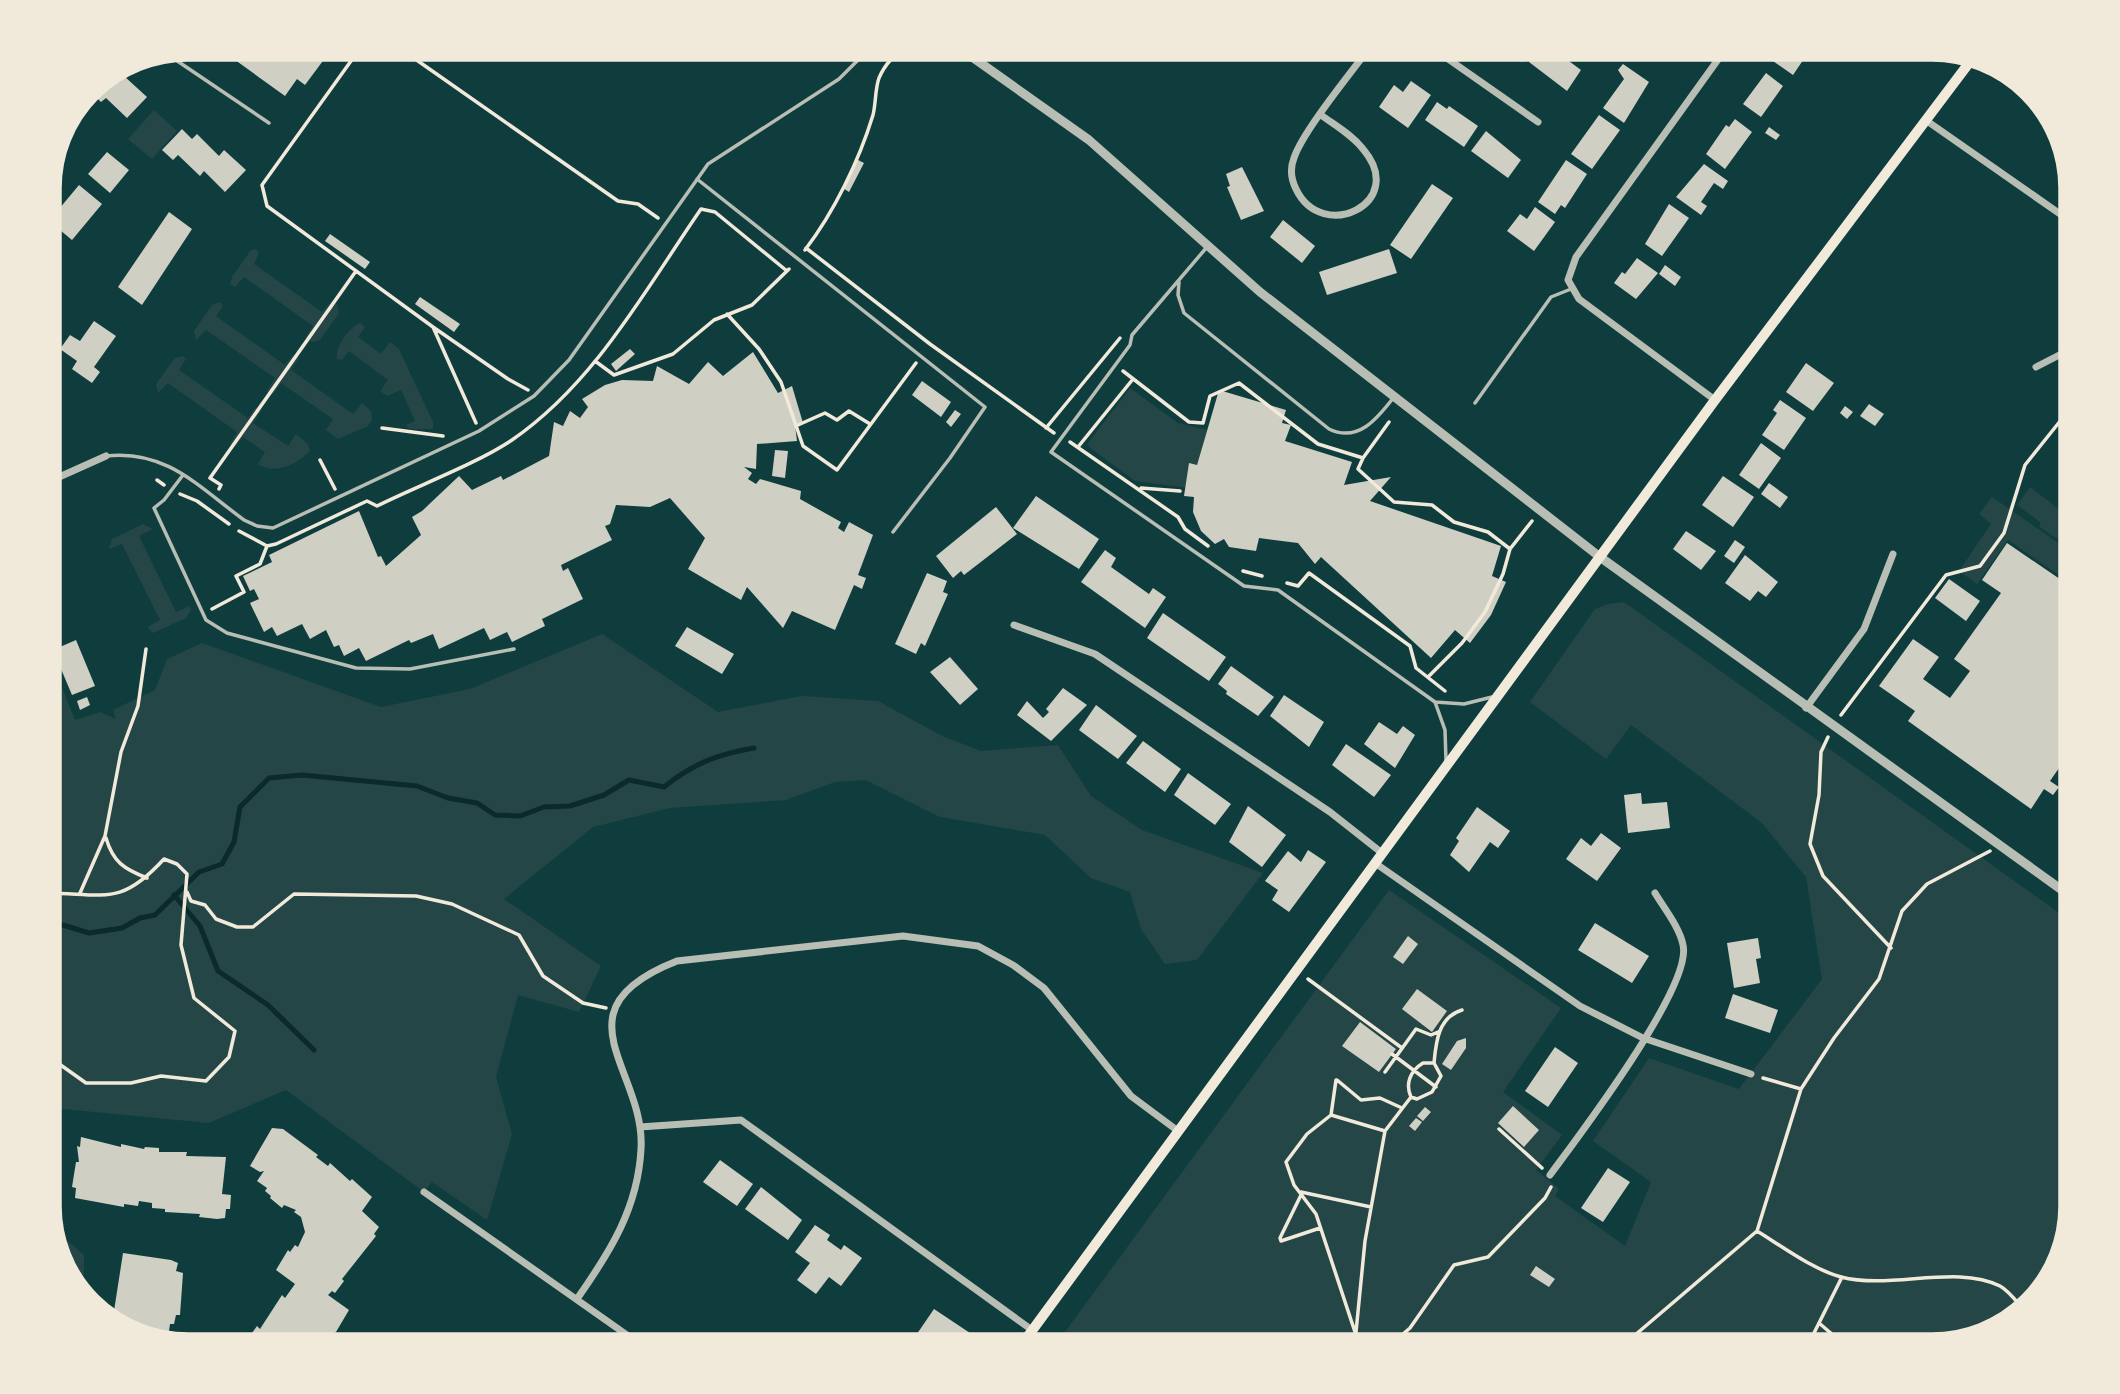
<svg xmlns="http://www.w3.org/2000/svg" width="2120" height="1394" font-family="Commissioner,sans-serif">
<rect width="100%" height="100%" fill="#0f3d3e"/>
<path fill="#244646" d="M154 110 177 131 152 159 128 139Z
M256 249 259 253 254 264 322 312 332 301 337 304 339 313 320 340 312 342 305 338 313 326 244 277 235 287 230 284 232 277 251 250Z
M220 302 223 306 216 316 285 365 293 355 299 358 291 370 353 414 362 403 371 411 372 420 368 426 338 439 326 430 333 419 281 383 272 395 267 391 275 378 206 330 196 340 194 331 212 305Z
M360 323 365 327 358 337 381 354 390 342 399 349 433 422V429H410L406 425 415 421 401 390 387 396 380 391 388 380 349 351 342 360 337 359C335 346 349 328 360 323Z
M183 356 186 359 179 370 248 418 256 407 261 411 253 423 288 446 296 434 308 444 310 451C296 465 275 475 258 464L265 452 243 437 234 448 230 444 237 432 168 383 158 393 156 384 175 358Z
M1130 388 1178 423 1207 430 1190 488 1135 481 1089 447 1088 443Z
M2030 487 2073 520V550L2040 527V522L2017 505Z
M1992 497 2073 553V585L2008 540 1977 584 1959 571 1991 524 1979 514Z
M143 524 153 529 139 536 176 612 190 606 191 610 186 618 153 633 147 627 160 620 122 544 109 549 112 539Z
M1624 602 2073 923V1207L2049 1284 2003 1328 1933 1347H1054L1389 890 1561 1008 1503 1092 1562 1135 1536 1170 1559 1189 1555 1196 1625 1246 1651 1182 1593 1141 1649 1058 1739 1089 1822 979 1806 877 1762 823 1631 725 1606 759 1530 702 1595 609 1608 604Z
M602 634 718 712 802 696 878 701 942 736 981 751 1058 745 1091 796 1142 830 1263 873 1197 960 1165 964 1141 929 1130 892 1091 878 1045 835 940 817 866 780 835 782 786 800 670 808 593 827 504 899 601 966 579 1012 518 995 496 1077 512 1134 487 1220 432 1182 424 1192 286 1090 209 1123 52 1108 48 1104V652L75 720 100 712 116 719 113 710 155 690 167 659 202 643 381 707 470 689Z
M51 1227 84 1255V1297L66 1277Z"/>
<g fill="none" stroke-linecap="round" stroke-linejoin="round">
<path stroke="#0a2a2b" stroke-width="5" d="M174 895 200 926 218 971 268 1005 314 1050
M48 930 63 925 89 933 122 928 140 918 155 915 199 872 222 864 234 842 240 807 269 778 302 775 417 786 448 798 477 803 495 815 520 816 544 807 570 806 604 795 629 780 664 787C692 764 718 754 754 748"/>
</g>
<path fill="#cfcfc3" d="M217 47H318L328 54 305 85 297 79 285 96Z
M1500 47H1532L1522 62Z
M1539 47H1550L1581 70 1567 91 1529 62Z
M1783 47H1812L1793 75 1773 61Z
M1623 64 1649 82 1624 123 1603 108 1624 79 1618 70Z
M111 73 120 81 124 76 147 97 127 118 106 98 101 102 88 89Z
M1766 73 1783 86 1761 117 1743 104Z
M1411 81 1431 95 1408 128 1379 107 1394 85 1403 92Z
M1437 102 1447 109 1449 106 1478 126 1464 147 1425 120Z
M1599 115 1620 130 1592 169 1571 154Z
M1735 119 1752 132 1725 169 1706 154 1726 125 1729 127Z
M1769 127 1780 135 1776 140 1765 133Z
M182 129 192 139 197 134 219 156 224 150 246 170 225 192 204 171 200 176 178 155 173 160 162 150Z
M1486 131 1521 160 1508 178 1471 151Z
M107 152 129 170 110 193 88 174Z
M858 160 864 163 849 192 843 188Z
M1566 160 1587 174 1565 208 1561 205 1555 214 1538 202Z
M1704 164 1728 181 1723 189 1714 183 1701 202 1707 206 1701 215 1676 197Z
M1242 167 1264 211 1241 220 1227 187 1230 186 1226 174Z
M1432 184 1453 198 1411 259 1390 245Z
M79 185 102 204 72 240 49 221Z
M1669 204 1689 218 1662 256 1645 244Z
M1535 207 1555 222 1534 251 1507 231 1520 214 1527 219Z
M169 212 192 229 142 305 118 287Z
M1283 220 1315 246 1302 263 1270 237Z
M330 234 370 262 365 269 325 241Z
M1389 249 1397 273 1327 295 1319 272Z
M1637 258 1658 273 1636 299 1614 283 1622 272 1625 274Z
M1665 265 1681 277 1675 286 1659 274Z
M420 297 460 324 454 332 415 304Z
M94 321 116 336 94 367 100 372 92 383 72 369 77 361 60 349 70 335 80 341Z
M630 349 635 354 616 371 611 364Z
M753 352 778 393 792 386 803 423 795 425 797 441 757 444 756 469 744 467 752 473 748 479 756 484 760 479 801 491 800 499 841 522 838 528 844 532 849 522 873 535 858 575 866 578 862 589 854 585 835 630 792 611 783 628 747 587 741 600 688 569 705 538 670 498 650 507 616 505 610 524 605 526 612 540 561 565 563 571 568 568 583 599 542 619 545 626 512 642 507 632 490 640 484 628 439 649 433 634 411 643 409 640 366 661 359 648 344 656 339 645 334 647 326 630 310 639 302 624 277 636 272 627 264 632 250 603 259 599 254 589 250 591 243 576 272 562 269 555 359 511 378 557 381 556 386 566 421 535 412 517 422 511 459 476 472 490 501 476 503 480 549 456 554 422 563 426 570 411 580 418 588 407 582 399 605 385 622 380 653 381 657 366 689 384 708 362 723 376Z
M1806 363 1834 383 1813 411 1786 392Z
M922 381 951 402 941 417 912 395Z
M1219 390 1286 410 1282 423 1291 425 1285 441 1352 462 1344 485 1391 477 1370 501 1501 546 1492 576 1506 582 1491 615 1470 643 1455 630 1431 658 1321 557 1315 564 1298 543 1259 538 1256 551 1229 547 1224 539 1215 544 1201 531 1193 512 1194 497 1184 496 1189 463 1197 465Z
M1780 400 1806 418 1784 450 1762 435 1777 413 1773 410Z
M1869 404 1884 414 1875 426 1860 416Z
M1845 406 1853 412 1847 419 1840 413Z
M955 410 961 414 951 427 946 422Z
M1761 443 1781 458 1759 489 1739 475Z
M775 450 788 451 785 478 772 476Z
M1723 476 1754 497 1733 527 1702 505Z
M1769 483 1788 497 1780 508 1761 494Z
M1036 496 1099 539 1079 569 1013 528Z
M996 507 1017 534 964 575 961 571 953 578 936 556Z
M1686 531 1716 551 1701 570 1673 549Z
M1735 540 1745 547 1734 563 1724 556Z
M2007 543 2073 588V748L2050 781 2059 787 2053 795 2044 789 2031 809 1908 721 1915 711 1879 686 1913 639 1939 657 1923 679 1950 698 1970 671 1954 659 2001 593 1982 580Z
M1105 550 1116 558 1111 567 1149 594 1153 588 1166 597 1145 628 1081 582Z
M1745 555 1778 582 1766 597 1758 591 1750 601 1725 583Z
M927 573 947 581 943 592 948 594 925 646 921 643 916 654 895 644Z
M1949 579 1980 601 1966 621 1935 598Z
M1163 613 1226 657 1209 681 1147 638Z
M687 627 734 654 722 674 675 646Z
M76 640 95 686 72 695 53 650Z
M950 657 978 689 960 705 930 672Z
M1231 666 1274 697 1258 716 1226 694 1227 691 1218 684Z
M1063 688 1087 705 1051 741 1017 715 1027 701 1043 718 1049 712 1046 709Z
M1284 695 1324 722 1309 747 1270 716Z
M87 697 90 705 80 710 77 701Z
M1096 705 1137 736 1118 759 1079 730Z
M1379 722 1397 734 1403 726 1415 735 1395 768 1364 744Z
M1143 741 1181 769 1165 792 1126 763Z
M1346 744 1391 775 1374 797 1332 765Z
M1188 773 1231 804 1215 825 1174 795Z
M1641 793 1642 804 1667 802 1670 828 1628 833 1624 795Z
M1248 806 1286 835 1262 867 1229 842Z
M1477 807 1510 831 1498 848 1490 842 1469 872 1450 855 1459 841 1456 838Z
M1601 833 1621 848 1597 881 1566 859 1581 838 1591 846Z
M1308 850 1326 862 1289 912 1272 900 1278 890 1265 881 1288 851 1301 862Z
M1595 923 1649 956 1632 983 1578 950Z
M1408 936 1418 944 1403 964 1393 957Z
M1758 938 1761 958 1756 959 1760 983 1734 988 1727 943Z
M1417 989 1447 1011 1432 1032 1402 1009Z
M1733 994 1778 1010 1770 1033 1725 1018Z
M1360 1022 1396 1049 1379 1072 1342 1046Z
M1466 1038V1048L1451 1070 1442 1064 1457 1041Z
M1555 1047 1578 1063 1548 1107 1525 1091Z
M1513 1106 1539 1130 1524 1147 1498 1123Z
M1425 1107 1431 1112 1423 1121 1417 1116Z
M1416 1118 1422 1122 1415 1131 1409 1126Z
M272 1128 283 1129 318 1155 316 1157 328 1166 330 1163 350 1181 352 1179 372 1197 362 1211 379 1227 374 1234 376 1236 342 1279 344 1281 335 1293 332 1291 328 1295 349 1310 336 1332 330 1335 332 1337 325 1347 249 1344 252 1340 249 1337 257 1326 260 1329 282 1295 285 1298 295 1284 276 1270 288 1250 290 1252 295 1245 298 1247 305 1232 301 1217 294 1212 296 1210 284 1205 282 1208 270 1198 271 1196 265 1191 267 1188 257 1181 264 1171 260 1172 250 1166Z
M81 1137 121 1147V1144L144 1149 145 1147 159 1148V1152H187L186 1156 226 1157 222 1194 231 1195 230 1209H226L225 1218 217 1219 199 1217 200 1214 165 1212V1209L152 1208V1203L139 1201 138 1206 124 1204V1207L75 1198 76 1188 72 1187 76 1162H79L77 1146 80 1147Z
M720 1160 753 1184 737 1206 703 1182Z
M1608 1168 1630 1182 1603 1222 1581 1208Z
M761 1187 802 1220 788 1240 745 1209Z
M815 1225 830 1235 827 1240 841 1250 844 1245 862 1258 841 1286 829 1277 816 1294 797 1280 810 1263 795 1252Z
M123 1253 171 1260 178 1263 176 1271 183 1273 180 1315H176L174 1324H170L169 1331 174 1332 172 1342 112 1324Z
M1536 1266 1555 1279 1549 1287 1530 1275Z
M934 1309 970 1333 961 1347H954L941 1338 935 1347H908Z"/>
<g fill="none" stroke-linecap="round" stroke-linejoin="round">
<path stroke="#f1e9da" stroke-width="3.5" d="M361 47 262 185 267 206 433 327 508 379 528 390
M398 47 618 201 638 204 658 218
M806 248 930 344 1054 433
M805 250C834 212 859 161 873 115 876 103 875 89 879 78 884 66 896 51 908 47
M727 314 759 349 781 382 803 446 837 470 916 363
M433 327 476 423
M595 361 614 375 673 354 714 320 752 305 789 269
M2064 367 2073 380
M1123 371 1189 422 1203 423 1210 396 1239 383 1318 444 1363 458 1389 422
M798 425 825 413 837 420 849 411 870 424
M382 428 443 436
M1046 428 1120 338
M1070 442 1178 517 1185 529 1208 546
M1078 447 1133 379
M1363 458 1358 469 1394 502 1432 505 1454 522 1488 532 1510 549
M320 460 335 489
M157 480 164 485
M1141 488 1180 491
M219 489 221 485 210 478 356 271
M180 494 197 501 229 524
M239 531 267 546 276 544 367 501 377 506C417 486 476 464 512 440 595 383 645 290 701 209L715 212 787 271
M1243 571 1262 576
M1287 583 1298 586 1309 573 1410 646 1416 668 1445 691
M212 609 244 592 236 576 260 564 267 546
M1428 677 1462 643 1485 612 1503 574 1510 549 1532 521
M1841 715 1946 575 1980 566 2004 533 2025 465 2073 405
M1828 737 1821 752 1819 795 1810 844 1823 876 1891 948
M106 838C113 862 124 869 147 878
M187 892 191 901 205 905 216 919 237 927H253L294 894 416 896 452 904 519 935 543 976 583 1003 606 1008
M48 893C106 894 121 906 164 859L177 864 187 874 181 945 194 998 235 1031 229 1057 206 1081 161 1076 131 1083H86L48 1056
M80 893 105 836 121 752 138 706 146 649
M1308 979 1402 1048
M1392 1054 1436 1087
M1423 1063H1434L1441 1076 1432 1092 1417 1099 1411 1097C1405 1084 1410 1071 1423 1063Z
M1434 1063C1436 1040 1439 1017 1462 1010
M1385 1072 1416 1029 1431 1035 1438 1032
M1763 1078 1801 1089
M1336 1080 1331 1115 1385 1131
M1337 1080 1361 1100 1380 1098 1402 1108
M1331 1115 1307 1134 1286 1162 1294 1185 1316 1214 1356 1335 1352 1347
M1499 1129 1542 1168
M1301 1192 1371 1207
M1301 1195 1280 1238 1281 1241 1320 1228
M1757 1231 1801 1089 1834 1038 1879 979 1902 911 1927 884 1990 851
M1819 1323 1847 1347
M1356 1332 1365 1241 1385 1131 1411 1097
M1388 1347 1410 1328 1454 1265 1488 1257 1545 1198 1551 1187
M1621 1347 1757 1231C1783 1247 1812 1269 1841 1277 1891 1290 1956 1264 2000 1286 2009 1291 2017 1302 2023 1309
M1807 1347 1842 1277"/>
<path stroke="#b8beb3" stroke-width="3.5" d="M164 52 269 123
M697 179 985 407 950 458 893 532
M1207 247 1132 335 1130 345 1051 452 1244 586 1278 590 1435 702 1464 704 1492 697
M1179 282 1178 295 1184 313 1329 429C1358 443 1377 419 1394 397
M1475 403 1551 297 1571 289
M106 456C166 449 199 487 244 520L257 526 273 528 479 431 534 396 569 360 708 164 839 79 871 47
M183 475 164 500 154 508 206 620 227 633 356 668 410 669 514 649
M1435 702 1445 730 1446 761"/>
<path stroke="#b8beb3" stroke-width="7" d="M1431 47 1538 122
M1321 115C1336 126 1352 135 1363 149 1409 203 1322 244 1296 189 1291 179 1290 168 1294 158 1303 131 1351 73 1370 47
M1927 121 2073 223
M2036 367 2073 348
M1715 400 1579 299 1568 280 1576 257 1727 47
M48 482 106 456
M1014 625 1095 654 1330 812 1382 853
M1806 708 1864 629 1893 554
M1375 863 1580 1006 1643 1038 1751 1074
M640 1127 741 1120 1032 1330
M1550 1175C1578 1137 1693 986 1683 945 1680 928 1664 908 1655 893
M424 1192 644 1347
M577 1299C610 1252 638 1208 641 1149 646 1070 552 1010 677 961L903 936 978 946 1013 965 1044 988 1131 1096 1178 1131"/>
<path stroke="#b8beb3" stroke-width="9" d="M958 47 1089 140 1260 292 1600 557 2073 898"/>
<path stroke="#f1e9da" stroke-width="10" d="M1020 1347 1715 400 1972 59"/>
</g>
<path d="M0 0H2120V1394H0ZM188 60H1932A128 128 0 0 1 2060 188V1206A128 128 0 0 1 1932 1334H188A128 128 0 0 1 60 1206V188A128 128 0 0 1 188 60Z" fill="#f1e9da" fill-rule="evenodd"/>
<path fill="none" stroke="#f1e9da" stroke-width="3.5" d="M188 60H1932A128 128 0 0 1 2060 188V1206A128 128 0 0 1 1932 1334H188A128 128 0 0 1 60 1206V188A128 128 0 0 1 188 60Z"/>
</svg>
